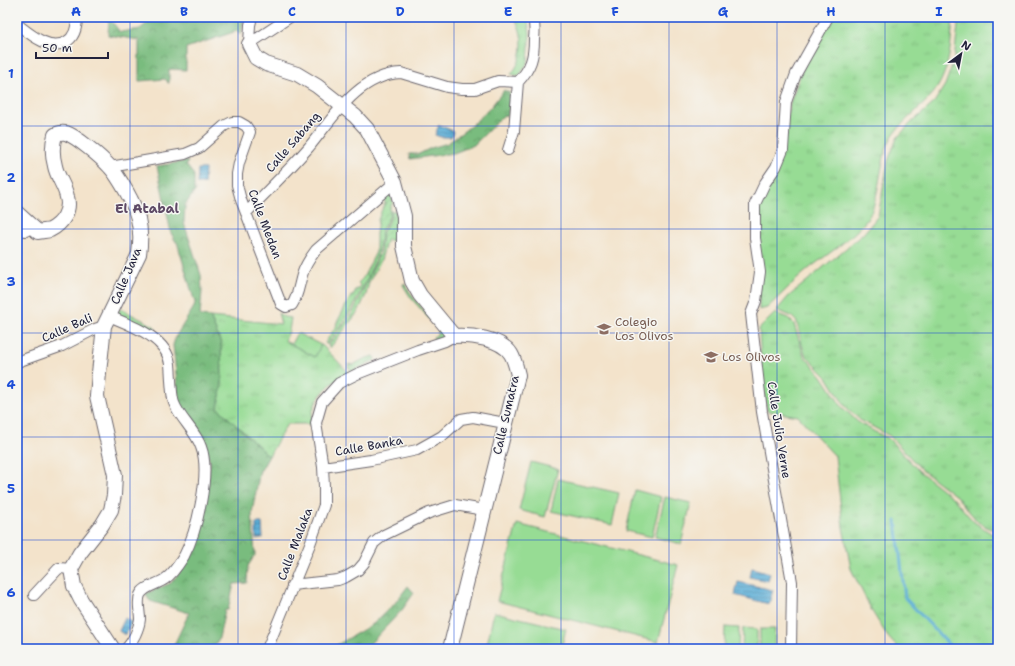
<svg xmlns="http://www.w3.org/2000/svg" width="1015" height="666" font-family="'Shantell Sans',sans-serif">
<defs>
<pattern id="grass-tufts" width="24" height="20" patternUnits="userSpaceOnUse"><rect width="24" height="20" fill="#97dc94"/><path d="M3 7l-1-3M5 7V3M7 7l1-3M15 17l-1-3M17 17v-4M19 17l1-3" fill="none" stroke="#82bc80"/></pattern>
<pattern id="forest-crowns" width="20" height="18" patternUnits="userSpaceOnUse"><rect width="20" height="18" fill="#79bc7e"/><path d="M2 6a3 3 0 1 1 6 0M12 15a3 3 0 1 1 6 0" fill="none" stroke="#639868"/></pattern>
<pattern id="garden-furrows" width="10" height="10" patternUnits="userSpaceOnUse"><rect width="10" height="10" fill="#97dc94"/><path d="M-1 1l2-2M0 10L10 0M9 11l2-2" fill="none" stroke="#82bc80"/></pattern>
<pattern id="water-rules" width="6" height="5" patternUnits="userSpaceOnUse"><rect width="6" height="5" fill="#5caed7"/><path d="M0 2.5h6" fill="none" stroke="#4c8db0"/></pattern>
</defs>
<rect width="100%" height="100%" fill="#f6f6f2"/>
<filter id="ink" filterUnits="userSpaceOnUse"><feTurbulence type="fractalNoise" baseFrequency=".025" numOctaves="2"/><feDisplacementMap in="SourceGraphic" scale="8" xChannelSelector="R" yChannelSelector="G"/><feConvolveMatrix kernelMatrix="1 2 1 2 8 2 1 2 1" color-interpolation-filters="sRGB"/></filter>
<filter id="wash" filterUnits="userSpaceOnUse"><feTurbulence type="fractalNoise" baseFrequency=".012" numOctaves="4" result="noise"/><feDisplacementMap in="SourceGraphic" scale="16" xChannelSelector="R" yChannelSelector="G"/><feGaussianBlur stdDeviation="0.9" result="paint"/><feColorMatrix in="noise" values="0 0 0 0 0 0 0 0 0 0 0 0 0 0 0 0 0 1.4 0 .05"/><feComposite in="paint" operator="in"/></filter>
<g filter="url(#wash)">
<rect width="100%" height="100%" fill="#f3e3cb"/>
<path fill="url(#grass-tufts)" stroke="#5c7f68" d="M514 17H527L530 33 528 62 519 76 511 74C525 59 525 34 514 17Z
M832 17H953C951 45 950 75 930 97 916 113 897 124 888 144 879 167 879 206 865 222 852 238 828 254 811 267 796 279 782 294 767 308L759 310V218L760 203 769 184 791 100 803 68Z
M959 17H998V528L990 529 978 522 956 496 922 470 890 436 860 420 845 406 827 377 806 356 802 345 797 322 791 316 777 310 788 297 864 233 878 216 888 161 897 138 911 123 933 104 945 85 954 60Z
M278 313 284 317 291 318 289 331 285 341 315 357 321 345 323 346 349 373C328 383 311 400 311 424H287L269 456 218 408 222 383 221 343 210 317 281 324Z
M775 313 788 318 794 324 804 356 822 376 842 407 858 422 875 432 888 438 919 471 952 497 974 522 992 534 998 532V649H899L888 637 873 613 851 569 843 527 835 456 798 416 767 411 762 381 759 329Z"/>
<path fill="url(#forest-crowns)" stroke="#4e6f5c" d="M155 17H245L241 34H239L237 31 186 48V70L169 69V83H168L166 79 139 81V40L108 35 109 18 120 32 140 29Z
M504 90 510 93 508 116 504 115 474 145 454 153 410 159 409 154H419L431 148 448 143 472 125 490 108Z
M188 161 186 165 194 175V191L196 190 185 205 184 223 201 275 202 291 200 316 210 317 221 343 222 383 218 408 269 456 261 470H260L252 513 255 555 248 566 247 583 234 584 228 610H225L219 638 213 649H172L189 613 150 601 145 594 171 583 182 569 190 551 207 491 210 463 205 444 179 403 173 345 176 336 194 307 195 303 177 242H176L171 233 157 166Z
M408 586 414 593 402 610 365 649H330L373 624 395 603Z"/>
<path fill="url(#garden-furrows)" stroke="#5c7f68" d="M389 193 391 194 393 202 390 208V215L382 230 378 253 368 277 351 311 327 345 325 343 337 325 336 324 351 296H353L356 289 358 290 360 285 358 283 363 278 376 252V234L378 220 384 204H386L383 198Z
M391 211H396L397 238 394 242 387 239 381 260 369 282 366 295 358 312 330 348 328 346 353 312 369 277 380 253 382 234 391 216Z
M404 283 413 297 445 335 444 337 435 340 433 337 437 335 439 330 411 298 403 285Z
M121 309 154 326 156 329 153 333 116 315 119 310Z
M374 356 375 360 352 371 348 367 349 364 353 365 364 359Z"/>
<path fill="#97dc94" stroke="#5c7f68" d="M297 333 321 345 315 357 291 344Z
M531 462 558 469 545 517 519 510Z
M558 479 619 493 612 525 551 511Z
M635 490 661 497 652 537 626 531Z
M665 497 691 503 681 544 655 537Z
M517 524 678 565 658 642 497 601Z
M494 612 566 629 561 649H486Z
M725 627 739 628 738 649H724Z
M743 628 757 629V649H742Z
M760 629H775L774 649H760Z"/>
<path fill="url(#water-rules)" stroke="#3f6889" d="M439 125 453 131V135L451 137H441L435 135Z
M198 169H205L204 184H197Z
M256 523H262L263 538 256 539Z
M752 568 770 573 768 581 750 577Z
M738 582 773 590 769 604 735 595Z
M125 618 132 622 125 635 119 631Z"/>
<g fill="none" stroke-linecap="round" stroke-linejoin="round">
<path stroke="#5caed7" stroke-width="3" d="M896 521 905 598 953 649"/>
</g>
</g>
<g filter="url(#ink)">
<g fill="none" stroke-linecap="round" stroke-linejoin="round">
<defs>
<path id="street" d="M17 24C30 34 49 51 66 42 75 37 77 27 77 17
M249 44 290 17
M249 44 250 25 252 17
M518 82C531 68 534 57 534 39 535 31 535 25 533 17
M110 167 185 154 199 148 224 126 232 122H239L246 126 250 132 239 163 237 174V185L241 200 281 304 286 307 292 305C298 296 299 285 302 275 305 265 310 258 316 250L395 182
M246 213C267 191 289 170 309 147 333 118 358 75 401 73L447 87 462 89H475L498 81 518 82 514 131 508 150
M17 230 26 231 33 227
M109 316C130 325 167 337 170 364 171 374 171 395 174 403 180 419 196 431 201 447 211 473 197 531 184 556 179 564 173 574 165 579 157 585 144 586 140 595 137 602 140 612 140 619 139 629 133 641 126 649
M17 362 62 346 95 329 104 326
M323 467 371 460 417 450 442 436 461 419 473 417 505 423
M292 585 338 580 346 577 358 570 364 563 374 543 384 535 429 513 455 505 484 510
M34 595 59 568 71 569
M267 649 310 544 324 505V486L323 467 316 423 322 402 339 383 357 374 418 350 445 341 454 336
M791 649 792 582 762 412 751 314 756 301 760 272 755 238V204L765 183 776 167 783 150 786 102 796 74 828 17"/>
<path id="secondary" d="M249 44 256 58 266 64 297 74 317 86 355 116 367 129 395 182 404 216V246L412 281 420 295 454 336C470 335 501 338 511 354 515 361 516 367 518 375L450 649
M17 213 38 232C42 231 47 231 50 230 62 224 71 211 67 197 65 186 57 177 55 166 52 155 52 145 55 135 58 133 61 132 66 133 76 136 102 158 110 167 116 173 127 192 131 200 140 217 142 235 139 254L104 326 99 373 97 396 115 475 114 495 111 510 102 525 80 553 71 569 74 586 81 600 113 649"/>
</defs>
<use href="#street" stroke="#6b666d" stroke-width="12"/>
<use href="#secondary" stroke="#6b666d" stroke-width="16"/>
<use href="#street" stroke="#fff" stroke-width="10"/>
<use href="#secondary" stroke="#fff" stroke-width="14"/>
</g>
</g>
<path fill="none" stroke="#1d4ed8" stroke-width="1" stroke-opacity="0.55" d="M130 17V649M238 17V649M346 17V649M454 17V649M561 17V649M669 17V649M777 17V649M885 17V649M17 126H998M17 229H998M17 333H998M17 437H998M17 540H998"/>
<defs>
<symbol id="school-bare" viewBox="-9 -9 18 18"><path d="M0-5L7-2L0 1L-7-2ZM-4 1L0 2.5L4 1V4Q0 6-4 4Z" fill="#8d6e63" stroke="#f6f6f2" stroke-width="2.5" paint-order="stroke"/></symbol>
</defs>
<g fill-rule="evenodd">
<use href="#school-bare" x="594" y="319" width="20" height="20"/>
<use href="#school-bare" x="701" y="347" width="20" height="20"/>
</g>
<g text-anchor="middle" stroke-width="3" stroke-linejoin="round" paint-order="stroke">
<g font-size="12" fill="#22223b" stroke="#f6f6f2">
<text transform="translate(293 142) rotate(-49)" y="4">Calle Sabang</text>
<text transform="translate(265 224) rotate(69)" y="4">Calle Medan</text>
<text transform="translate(126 276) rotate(-67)" y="4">Calle Java</text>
<text transform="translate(67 328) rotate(-24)" y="4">Calle Bali</text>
<text transform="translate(506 415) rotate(-77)" y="4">Calle Sumatra</text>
<text transform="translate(779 430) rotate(81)" y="4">Calle Julio Verne</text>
<text transform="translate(369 446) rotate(-10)" y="4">Calle Banka</text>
<text transform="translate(295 544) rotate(-69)" y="4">Calle Malaka</text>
</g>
<g font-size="12" fill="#785e54" stroke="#f6f6f2" text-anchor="start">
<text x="615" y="326">Colegio<tspan x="615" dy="14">Los Olivos</tspan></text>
<text x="722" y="361">Los Olivos</text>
</g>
<g font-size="13" font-weight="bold" fill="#5e4a66" stroke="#f6f6f2">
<text x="147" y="213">El Atabal</text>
</g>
</g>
<rect width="1015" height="666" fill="none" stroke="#f6f6f2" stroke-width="44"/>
<g transform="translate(961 54) rotate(32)" stroke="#f6f6f2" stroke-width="3" paint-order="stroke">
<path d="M0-3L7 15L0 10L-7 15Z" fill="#22223b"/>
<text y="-6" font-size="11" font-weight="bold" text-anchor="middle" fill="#22223b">N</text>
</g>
<path d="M36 52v6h72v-6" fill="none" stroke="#22223b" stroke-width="2"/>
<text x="42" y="52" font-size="12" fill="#22223b" stroke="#f6f6f2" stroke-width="3" paint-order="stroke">50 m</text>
<rect x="22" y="22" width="971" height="622" fill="none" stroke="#1d4ed8" stroke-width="1.5"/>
<g font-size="13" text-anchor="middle" font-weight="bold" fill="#1d4ed8">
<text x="76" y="16">A</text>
<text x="184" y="16">B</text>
<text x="292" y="16">C</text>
<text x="400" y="16">D</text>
<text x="508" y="16">E</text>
<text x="615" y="16">F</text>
<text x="723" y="16">G</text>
<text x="831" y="16">H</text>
<text x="939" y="16">I</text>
<text x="11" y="78">1</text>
<text x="11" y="182">2</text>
<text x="11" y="286">3</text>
<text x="11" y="389">4</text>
<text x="11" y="493">5</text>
<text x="11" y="597">6</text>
</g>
</svg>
